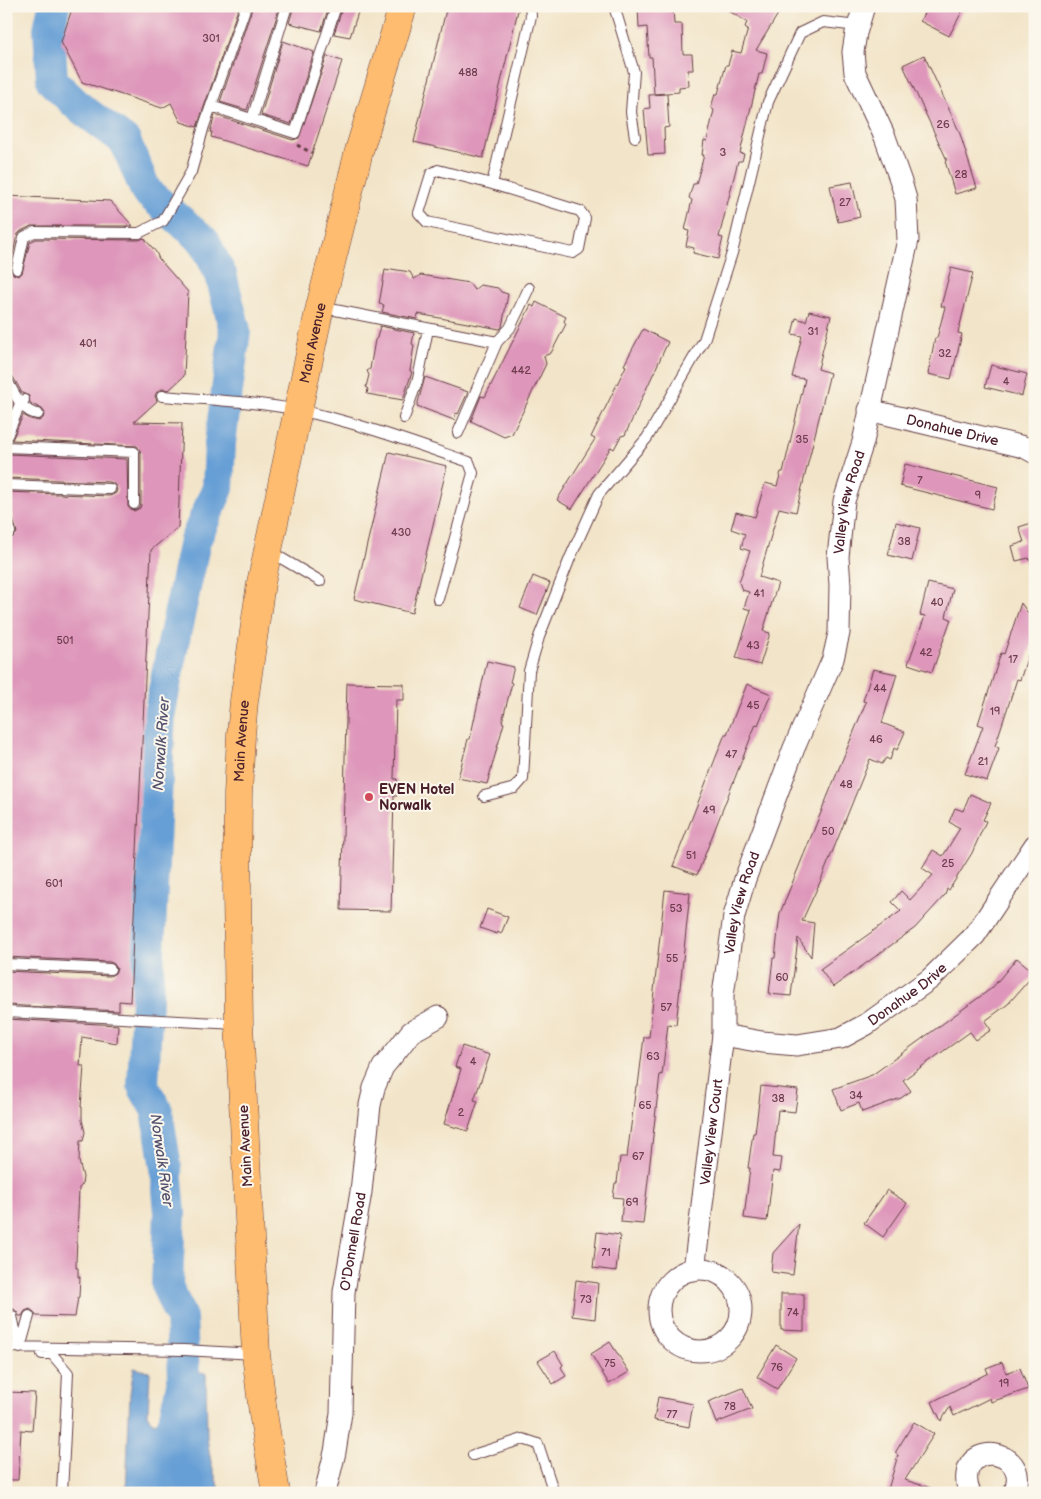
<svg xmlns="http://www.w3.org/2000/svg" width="1041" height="1499" font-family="'Balsamiq Sans',sans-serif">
<rect width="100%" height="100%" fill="#fbf7ec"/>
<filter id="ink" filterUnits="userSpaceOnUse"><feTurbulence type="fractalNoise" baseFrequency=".02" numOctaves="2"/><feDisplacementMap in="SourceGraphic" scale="10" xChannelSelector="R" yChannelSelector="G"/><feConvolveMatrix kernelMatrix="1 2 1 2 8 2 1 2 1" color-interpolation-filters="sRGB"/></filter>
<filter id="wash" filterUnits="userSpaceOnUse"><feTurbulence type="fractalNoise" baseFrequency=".0096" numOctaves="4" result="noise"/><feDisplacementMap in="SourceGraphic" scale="20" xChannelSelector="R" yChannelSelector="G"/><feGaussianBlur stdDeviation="1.12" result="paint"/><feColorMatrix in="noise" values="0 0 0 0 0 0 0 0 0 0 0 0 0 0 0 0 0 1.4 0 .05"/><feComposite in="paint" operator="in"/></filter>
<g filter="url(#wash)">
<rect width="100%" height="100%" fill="#f2e4c8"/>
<path fill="#669fd5" stroke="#585f80" d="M134 1368 150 1372 148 1414 150 1420 155 1423 160 1419 176 1369 206 1373 207 1438 211 1462 220 1493H126L130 1393Z"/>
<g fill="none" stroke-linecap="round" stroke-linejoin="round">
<path stroke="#669fd5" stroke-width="32" d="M54 6 49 29 52 81 79 107 125 141 146 191 204 241 221 275 235 331 220 443 218 488 195 541 173 644 160 711 143 1086 157 1111 166 1168 170 1212 167 1286 181 1318 184 1376 171 1434 175 1493"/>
</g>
<g id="blocks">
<path fill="#de96ba" d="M73 6H239L197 127 181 122 171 103 162 108 82 82 61 42Z
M253 6H280L247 110 220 102Z
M294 6H329L321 31 289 23Z
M343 6H360L350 37 334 34Z
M447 6H519L483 158 414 142Z
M638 6H663V10L673 9 674 24H682L683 54H692L693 70H688L689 86 679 87V92L654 94 652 57H649L647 27 639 28Z
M721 6H783L756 50 767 53 762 74H759L740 153 744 154 742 161H738L719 237 723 238 718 259 693 253 694 248 686 246 689 231 685 230 692 200 689 198 693 184H696L704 155H702L704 140 707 141 714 110 711 108 715 94H718L726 65H728L732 51 741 53 748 29 745 27 747 22Z
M928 6H965L949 36 920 21Z
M283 41 314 52 291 124 261 115Z
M924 55 959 131 977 188 955 194 945 161 947 160 903 65Z
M327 56 342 61 308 166 211 137 212 132H210L215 115 293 140 299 138Z
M667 94 669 127 664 128 665 154 648 155 644 109 650 108 649 95Z
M852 182 860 217 838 222 830 186Z
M6 196 110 201 133 226H31L21 231 17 235 10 268 13 274 19 276 22 273 30 242 36 239 139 240 144 238 156 252 159 259 188 292 184 376 169 390 162 389 157 392 155 396 157 401 134 422 182 423 178 527 151 550 130 1002 119 1001V1011L6 1005V971L110 976 115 973 117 969 114 964 110 962 6 957V538H12L17 533 12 515 6 510V492L110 496 116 493 117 489 114 484 110 482 6 478V454L127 459 128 507 134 511 140 508 141 504V452L137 446 12 440 23 415 30 419 39 421 43 418 45 413 42 409 30 403 29 396 22 393 12 375 6 372Z
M951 268 973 273 958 333 962 334 951 379 928 374 935 338H937L945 307 941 306Z
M391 269 410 272 414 279 421 275 469 283 474 290 480 285 498 288 501 292 508 294 502 327 500 329 418 314 417 319 382 312 384 305 379 304 385 270 389 271Z
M536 302 566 317 564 321 566 324 551 353 544 356 546 364 512 434 504 437 471 421 481 396 485 397 531 305 534 307Z
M809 311 831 316 818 369 830 373 796 512 779 508 759 577 778 583 763 631 770 633 760 665 736 658 751 610 744 608 749 592 742 590 739 582 750 551 741 548 745 534 731 529 736 512 755 517 765 483 777 486 781 472H783L805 379 792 377 802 336 792 334 796 318 806 321Z
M380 326 414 333 412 344 414 345 410 371 412 372 403 400 367 394 368 389 366 387 369 375 367 371 370 369 375 340 377 338Z
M643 329 668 342 625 435 621 436 614 449 611 447 572 509 557 500 595 439 591 437 626 366 624 365Z
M991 365 1027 374 1022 396 985 387Z
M425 377 468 392 458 414 456 413 454 420 417 406Z
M6 394 13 404 6 419Z
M389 452 447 466 412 613 354 599Z
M905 464 998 487 992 509 900 486Z
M896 522 920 528 912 561 888 555Z
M1035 522V566L1032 567 1029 558 1016 561 1012 546 1024 542 1019 527Z
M533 576 550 583 537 615 520 608Z
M928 583 953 589 946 617 951 619 932 672 908 664 925 616 920 615Z
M1021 603 1035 623V634L1020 680 1017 679 995 746 999 748 987 781 965 774 983 726 978 724 1001 653 1004 654Z
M487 661 514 667 510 682 512 683 502 722 504 723 487 784 458 778 468 739H470Z
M873 669 897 674 882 723 905 732 897 750 894 748 890 760 886 758 882 764 870 759 821 880 802 921 814 923 811 957 798 938 791 996 769 994 773 958H775L780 913 866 702 863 701Z
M347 683 404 684V700H396L394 779H397V796H394L391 911 341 910Z
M747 684 771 694 758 725 756 724 697 875 673 866 725 734H727Z
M970 794 991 803 983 820 986 821 972 853 949 890 947 889 945 895 915 928 833 987 820 969 901 911 892 902 901 891 910 900 933 875 922 868 933 850 943 856 960 828 949 822 955 808 963 811Z
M665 890 690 893 676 1025 668 1024 662 1075 660 1074 643 1224 621 1222 623 1198 613 1197 615 1183H617L620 1157H627L636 1086H638L644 1037H649Z
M487 909 508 917 501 934 498 932 497 934 480 928Z
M1017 958 1035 973 1008 1004 985 1021 991 1030 976 1040 970 1032 903 1080 911 1091 901 1098 862 1112 859 1103 841 1110 833 1089 872 1075 992 988Z
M6 1019 118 1025 117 1043 82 1037 80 1066H84L81 1107H82V1120L85 1132 83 1141H80L79 1161 83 1177 82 1185 79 1188 76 1262V1268H78V1277H80L79 1297H78L75 1317 36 1316 34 1312 30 1309 25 1311 22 1316H19L17 1312 14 1309H10L6 1313Z
M462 1046 490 1055 474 1100 478 1101 468 1131 444 1124 461 1069 455 1067Z
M761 1086 798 1090 795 1112 778 1110 773 1157 782 1158 780 1172 773 1171 767 1221 744 1218 750 1168H748L753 1133H755Z
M887 1190 907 1203 883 1237 864 1223Z
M799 1224 793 1275 771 1272 773 1253Z
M597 1232 620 1235 616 1271 593 1268Z
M576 1280 598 1283 595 1319 572 1316Z
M781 1294H804V1331L781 1330Z
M610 1342 629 1372 609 1384 591 1354Z
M776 1345 796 1358 777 1389 757 1377Z
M555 1351 563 1365 561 1367 566 1376 553 1384 538 1361Z
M1002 1362 1006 1373 1020 1368 1028 1389 991 1402 990 1398 954 1416 950 1407 941 1421 932 1402 988 1373 986 1368Z
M743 1388 752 1409 716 1423 708 1402Z
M6 1392 35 1393 32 1431 21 1430 18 1480H6Z
M658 1397 693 1404 689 1427 654 1420Z
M914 1422 934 1434 905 1480 934 1489 933 1493H887L898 1455 895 1453Z"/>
</g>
</g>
<g filter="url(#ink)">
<use href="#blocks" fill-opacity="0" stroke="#633d43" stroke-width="1"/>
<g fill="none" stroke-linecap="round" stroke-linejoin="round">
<defs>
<path id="service" d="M614 6 634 72 631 112 635 137
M211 106 295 133 336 6
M252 119 287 6
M438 170 492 184 580 211 585 218 579 249 573 253 427 222 419 213 431 174Z
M492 184 531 16 530 6
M17 269 24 237 34 232 139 233 163 221 191 172 204 126 246 6
M320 307 497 342 510 328 529 288
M6 379C14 392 21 412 38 414
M162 396C207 400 254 401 298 410 356 422 413 443 469 462L473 473 438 599
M404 418 418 379 428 329
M458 433 497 342
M6 438 20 404 24 400
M6 447 134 452V504
M6 485 110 489
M6 517 10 532
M269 551 320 581
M484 796 515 788 523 779 529 671 539 637 570 558 599 494 647 438 704 340 732 253 768 102 800 33 823 22 858 26
M6 964 110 969
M6 1012 237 1024
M12 1316 19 1347
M6 1347 184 1350 255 1354
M20 1348 29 1316
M42 1354H52L68 1373 62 1493
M473 1455 523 1439 538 1444 554 1493"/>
<g id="minor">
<path id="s1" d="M869 410 1024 447 1035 453"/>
<path id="s2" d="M723 1035 762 1042 797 1045 841 1038 867 1024 930 979 975 935 1035 845"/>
<circle cx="700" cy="1310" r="41"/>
<path id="s3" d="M694 1270 723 1035V995L734 916 745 879 794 748 833 659 839 633 840 585 838 557 844 501 863 442 908 240 906 199 901 182 885 137 855 73 853 52 856 33 864 6"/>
<path id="s4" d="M325 1493 335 1452 341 1413 344 1292 361 1192 370 1105 374 1088 383 1067 397 1050 411 1032 438 1017"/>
<path d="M970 1493C967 1487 966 1481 967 1474 973 1439 1032 1454 1014 1493"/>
</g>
<g id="primary">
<path id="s5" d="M276 1493 263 1413 256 1354 239 1024 237 891 238 794 241 735 244 701 261 583 320 307 359 151 403 6"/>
</g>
</defs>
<use href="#service" stroke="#633d43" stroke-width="12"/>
<use href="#minor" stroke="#633d43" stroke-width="23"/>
<use href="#primary" stroke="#633d43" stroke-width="29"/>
<path stroke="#633d43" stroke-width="3" stroke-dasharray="4 4" stroke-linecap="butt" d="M297 145 312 153"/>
<use href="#service" stroke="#fff" stroke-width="10"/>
<use href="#minor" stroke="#fff" stroke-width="21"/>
<use href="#primary" stroke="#fdbc6f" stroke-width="28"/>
</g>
</g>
<circle fill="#d1495b" stroke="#fbf7ec" stroke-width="2" cx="369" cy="797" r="5"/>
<g text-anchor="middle" stroke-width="4" stroke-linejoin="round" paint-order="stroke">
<g font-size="11" fill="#6f3d4f">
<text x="211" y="42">301</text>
<text x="468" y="76">488</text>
<text x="943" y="128">26</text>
<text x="723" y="156">3</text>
<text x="961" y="178">28</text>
<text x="845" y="206">27</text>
<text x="813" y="335">31</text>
<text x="88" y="347">401</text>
<text x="945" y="357">32</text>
<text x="521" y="374">442</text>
<text x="1006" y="385">4</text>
<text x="802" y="443">35</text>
<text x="920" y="484">7</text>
<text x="978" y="499">9</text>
<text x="401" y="536">430</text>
<text x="904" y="545">38</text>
<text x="759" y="597">41</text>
<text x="937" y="606">40</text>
<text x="65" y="644">501</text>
<text x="753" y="649">43</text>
<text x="926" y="656">42</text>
<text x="1013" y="663">17</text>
<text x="880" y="692">44</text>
<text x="753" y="709">45</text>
<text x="995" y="715">19</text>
<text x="876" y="743">46</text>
<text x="731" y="758">47</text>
<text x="983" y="765">21</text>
<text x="846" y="788">48</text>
<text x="709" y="814">49</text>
<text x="828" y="835">50</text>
<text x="691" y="859">51</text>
<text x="948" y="867">25</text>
<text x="54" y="887">601</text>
<text x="676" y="912">53</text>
<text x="672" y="962">55</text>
<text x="782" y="981">60</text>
<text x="666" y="1011">57</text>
<text x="653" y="1060">63</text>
<text x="473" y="1065">4</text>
<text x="856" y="1099">34</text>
<text x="778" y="1102">38</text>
<text x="645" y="1109">65</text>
<text x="461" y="1116">2</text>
<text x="638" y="1160">67</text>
<text x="632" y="1206">69</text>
<text x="606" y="1256">71</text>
<text x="586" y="1303">73</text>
<text x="793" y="1316">74</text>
<text x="610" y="1367">75</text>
<text x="777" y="1371">76</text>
<text x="1004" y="1387">19</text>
<text x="730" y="1410">78</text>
<text x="672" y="1418">77</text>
</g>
<g font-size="14" fill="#4a1f2b" stroke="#fbf7ec">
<text dy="5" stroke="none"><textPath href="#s5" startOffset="1159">Main Avenue</textPath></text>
<text dy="5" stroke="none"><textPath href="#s1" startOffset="86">Donahue Drive</textPath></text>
<text dy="5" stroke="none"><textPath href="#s3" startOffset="791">Valley View Road</textPath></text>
<text dy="5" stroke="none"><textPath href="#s5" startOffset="754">Main Avenue</textPath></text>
<text dy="5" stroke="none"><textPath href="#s3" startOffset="371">Valley View Road</textPath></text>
<text dy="5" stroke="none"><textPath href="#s2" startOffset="199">Donahue Drive</textPath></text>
<text dy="5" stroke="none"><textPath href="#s3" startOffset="139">Valley View Court</textPath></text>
<text transform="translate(245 1146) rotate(-93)" y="5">Main Avenue</text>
<text dy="5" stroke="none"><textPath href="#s4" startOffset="254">O'Donnell Road</textPath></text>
</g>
<g font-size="14" font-weight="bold" fill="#4a1f2b" stroke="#fbf7ec" text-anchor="start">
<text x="379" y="794">EVEN Hotel<tspan x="379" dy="16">Norwalk</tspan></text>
</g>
<g font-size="15" font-style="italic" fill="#55526f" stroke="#fbf7ec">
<text transform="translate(161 744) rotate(-86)" y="5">Norwalk River</text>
<text transform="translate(162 1160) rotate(82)" y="5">Norwalk River</text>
</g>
</g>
<rect width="1041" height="1499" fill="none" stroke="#fbf7ec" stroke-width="25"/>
</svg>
